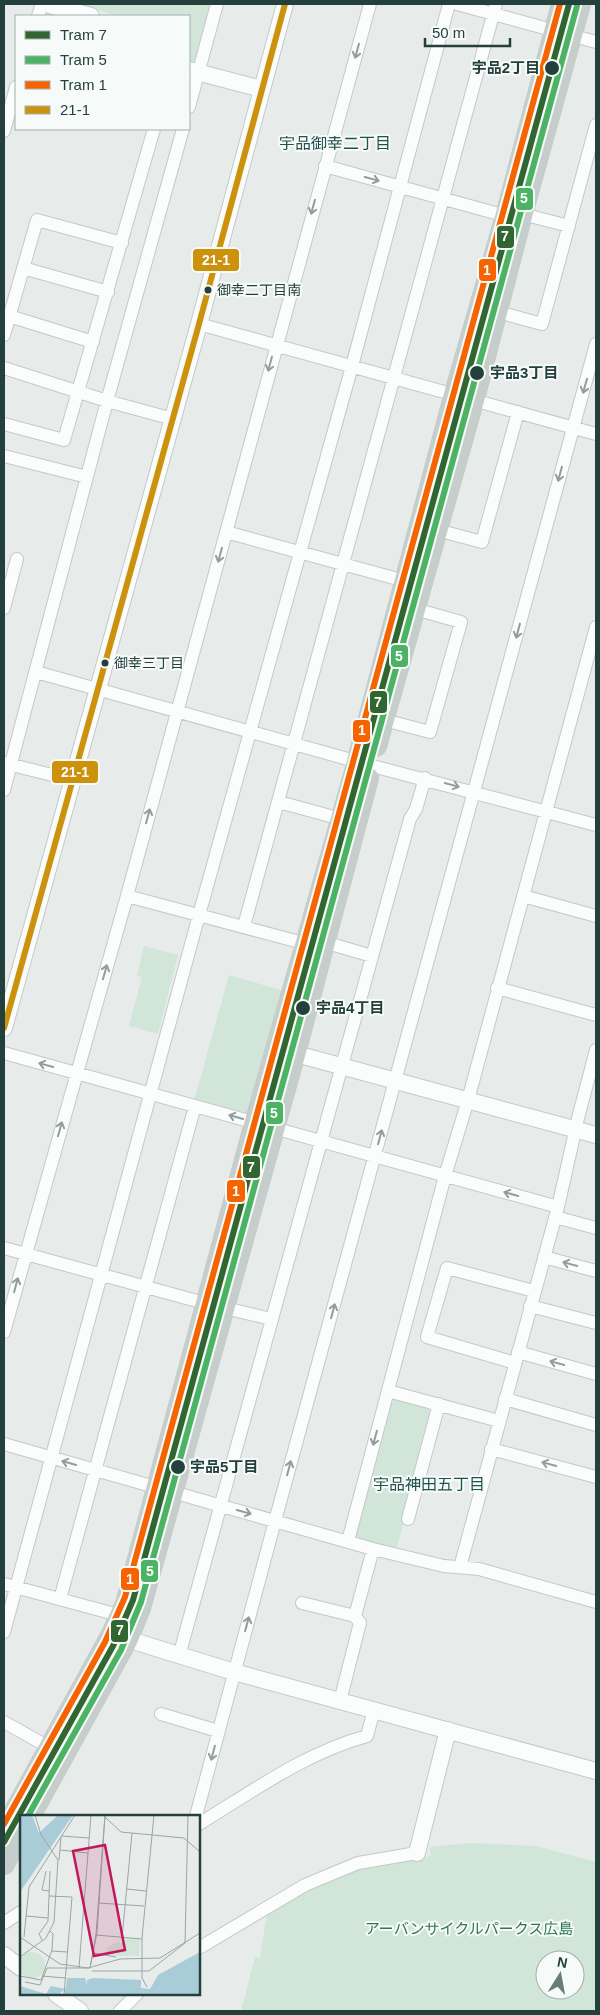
<svg xmlns="http://www.w3.org/2000/svg" width="600" height="2015" font-family="Helvetica,'Noto Sans JP',sans-serif">
<rect width="100%" height="100%" fill="#e7ecea"/>
<path fill="#d1e5d9" fill-rule="evenodd" d="M78 4H214L199 59 194 62 189 60V16H118Z
M144 946 178 955 158 1034 129 1026 142 977 137 976Z
M229 975 284 991 246 1115 194 1101Z
M395 1398 427 1407 433 1415 396 1550 358 1539 354 1532 390 1401Z
M470 1843 536 1846 596 1862V2011H241L255 1957 260 1958 267 1914 323 1881 346 1871 431 1856 430 1847ZM545 1960H575V1990H545Z"/>
<g fill="none" stroke-linecap="round" stroke-linejoin="round">
<defs>
<path id="minor" d="M457 4 596 42
M38 16 42 4
M189 107 217 4
M4 131 16 87
M325 166 506 216
M522 214 569 226
M23 268 108 292
M498 312 542 324 596 125
M9 316 93 342
M199 324 596 434
M4 335 37 220 122 243
M4 368 107 401 173 419
M4 424 64 440 154 129
M4 456 87 477
M437 530 482 542 518 412
M226 532 405 581
M4 608 17 559
M36 672 380 768 596 825
M384 720 430 732 461 622 415 609
M4 763 72 780
M4 790 107 401 183 129
M279 802 341 819
M127 896 307 944
M523 896 596 916
M244 926 496 4
M324 942 372 956
M497 988 596 1015
M4 1053 558 1207
M555 1217 596 1228
M4 1248 208 1304 271 1319
M544 1257 596 1271
M530 1306 596 1323
M4 1332 127 896 370 4
M518 1352 596 1374
M515 1363 427 1337 447 1268 534 1291
M388 1391 499 1421
M505 1399 596 1425
M4 1444 373 1549 444 1566 479 1569 596 1602
M491 1449 596 1477
M408 1519 439 1404
M348 1541 445 1176 468 1100 596 627
M460 1567 558 1207 578 1118 596 1050
M4 1584 122 1616
M60 1599 195 1106
M302 1603 355 1616
M4 1632 199 915 352 366 449 4
M179 1656 410 819 416 809 425 778
M340 1701 360 1623 355 1616 373 1549
M161 1714 218 1731
M4 1722 54 1750
M196 1816 275 1521 596 344
M199 1824C253 1791 305 1753 367 1736L374 1710
M4 1923 21 1912
M199 1948 305 1885 358 1863 417 1853
M120 2011 137 1994"/>
<path id="tertiary" d="M46 4 91 16
M189 70 262 89
M4 1028 199 324 285 4
M285 1051 596 1135
M117 1636 234 1672 596 1771
M417 1853 448 1730
M4 1955 21 1968
M56 1994 80 2011"/>
<path id="trunk" d="M376 746 476 391 522 214 580 4
M30 1816 127 1640 140 1608 295 1053 368 778
M4 1831 112 1634 126 1604 252 1134 354 775 455 393 506 216 562 4
M4 1864 21 1832"/>
</defs>
<use href="#minor" stroke="#c4c9c7" stroke-width="14"/>
<use href="#tertiary" stroke="#c4c9c7" stroke-width="18"/>
<use href="#trunk" stroke="#c2cac9" stroke-width="22"/>
<use href="#minor" stroke="#fbfcfc" stroke-width="12"/>
<use href="#tertiary" stroke="#fbfcfc" stroke-width="16"/>
<use href="#trunk" stroke="#c6cecc" stroke-width="21"/>
<defs>
<path id="bus-1" d="M4 1028 199 324 285 4"/>
</defs>
<use href="#bus-1" stroke="#f6faf9" stroke-width="10"/>
<use href="#bus-1" stroke="#cd920c" stroke-width="6"/>
<defs>
<path id="tram-1" d="M4 1842 113 1646 133 1600 569 4"/>
<path id="tram-2" d="M28 1816 121 1650 141 1602 577 6"/>
<path id="tram-3" d="M4 1824 105 1642 125 1597 560 4"/>
</defs>
<use href="#tram-1" stroke="#f6faf9" stroke-width="10"/>
<use href="#tram-2" stroke="#f6faf9" stroke-width="10"/>
<use href="#tram-3" stroke="#f6faf9" stroke-width="10"/>
<use href="#tram-1" stroke="#316631" stroke-width="6"/>
<use href="#tram-2" stroke="#4cb365" stroke-width="6"/>
<use href="#tram-3" stroke="#f56400" stroke-width="6"/>
</g>
<defs><path id="oneway-shaft" d="M-6 0H5M1.5-3L5.5 0L1.5 3" fill="none" stroke-width="1.6" stroke-linecap="round" stroke-linejoin="round" transform="scale(1.25)"/></defs>
<g stroke="#909e9c">
<use href="#oneway-shaft" transform="translate(357 51) rotate(105)"/>
<use href="#oneway-shaft" transform="translate(372 179) rotate(15)"/>
<use href="#oneway-shaft" transform="translate(313 207) rotate(105)"/>
<use href="#oneway-shaft" transform="translate(270 364) rotate(105)"/>
<use href="#oneway-shaft" transform="translate(585 386) rotate(106)"/>
<use href="#oneway-shaft" transform="translate(560 474) rotate(105)"/>
<use href="#oneway-shaft" transform="translate(220 555) rotate(105)"/>
<use href="#oneway-shaft" transform="translate(518 631) rotate(105)"/>
<use href="#oneway-shaft" transform="translate(452 785) rotate(15)"/>
<use href="#oneway-shaft" transform="translate(148 816) rotate(-75)"/>
<use href="#oneway-shaft" transform="translate(105 972) rotate(-74)"/>
<use href="#oneway-shaft" transform="translate(46 1065) rotate(-165)"/>
<use href="#oneway-shaft" transform="translate(236 1117) rotate(-164)"/>
<use href="#oneway-shaft" transform="translate(60 1129) rotate(-74)"/>
<use href="#oneway-shaft" transform="translate(380 1137) rotate(-75)"/>
<use href="#oneway-shaft" transform="translate(511 1194) rotate(-164)"/>
<use href="#oneway-shaft" transform="translate(570 1264) rotate(-165)"/>
<use href="#oneway-shaft" transform="translate(16 1285) rotate(-75)"/>
<use href="#oneway-shaft" transform="translate(333 1311) rotate(-75)"/>
<use href="#oneway-shaft" transform="translate(557 1363) rotate(-165)"/>
<use href="#oneway-shaft" transform="translate(375 1438) rotate(105)"/>
<use href="#oneway-shaft" transform="translate(69 1463) rotate(-164)"/>
<use href="#oneway-shaft" transform="translate(549 1464) rotate(-165)"/>
<use href="#oneway-shaft" transform="translate(289 1468) rotate(-75)"/>
<use href="#oneway-shaft" transform="translate(244 1512) rotate(15)"/>
<use href="#oneway-shaft" transform="translate(247 1624) rotate(-75)"/>
<use href="#oneway-shaft" transform="translate(213 1753) rotate(105)"/>
</g>
<g fill="#24403c" stroke="#f6faf9" stroke-width="2">
<circle cx="552" cy="68" r="8"/>
<circle cx="208" cy="290" r="4.5"/>
<circle cx="477" cy="373" r="8"/>
<circle cx="105" cy="663" r="4.5"/>
<circle cx="303" cy="1008" r="8"/>
<circle cx="178" cy="1467" r="8"/>
</g>
<g text-anchor="middle" stroke-width="4" stroke-linejoin="round" paint-order="stroke">
<g font-size="14" fill="#24403c" stroke="#f6faf9" text-anchor="start">
<text x="217" y="295">御幸二丁目南</text>
<text x="114" y="668">御幸三丁目</text>
</g>
<g font-size="15" font-weight="bold" fill="#24403c" stroke="#f6faf9" text-anchor="start">
<text x="540" y="73" text-anchor="end">宇品2丁目</text>
<text x="490" y="378">宇品3丁目</text>
<text x="316" y="1013">宇品4丁目</text>
<text x="190" y="1472">宇品5丁目</text>
</g>
<g font-size="15" fill="#2e7754" stroke="#f6faf9">
<text x="469" y="1934">アーバンサイクルパークス広島</text>
</g>
<g font-size="16" fill="#20534d" stroke="#f6faf9">
<text x="335" y="149">宇品御幸二丁目</text>
<text x="429" y="1490">宇品神田五丁目</text>
</g>
</g>
<g transform="translate(20 1815)">
<rect width="180" height="180" fill="#e7ecea"/>
<path d="M106 123 120 124 119 141H86L87 133 94 128 105 127ZM-1 150a13 13 0 1 1 26 0a13 13 0 1 1-26 0Z" fill="#d1e5d9"/>
<path d="M0 0H12L19 18 38 0H53L0 77ZM180 137V180H46L43 175 39 180H0V171L26 179 31 171 46 174 47 163H65L67 170V165L73 163 121 165V173L130 174 138 160Z" fill="#a9ccd9"/>
<path fill="none" stroke="#a9ccd9" stroke-width="2.5" d="M77 165 85 180"/>
<path fill="none" stroke="#99a7a4" stroke-width="1" d="M85 2 101 17 164 23 180 37M41 21 69 23M40 35 68 38M39 45 41 22M26 56 22 75 29 76M106 74 126 76M29 81 52 82 44 180M78 88 124 91M6 101 28 103M76 120 122 124M0 122 40 149 68 153 100 144 140 143 180 118M4 122 9 72 55 0M102 123 112 18M22 125 19 119 28 106 30 56M32 136 47 137M73 138 96 142M0 142 26 123 34 107 38 45 21 20 15 0M59 153 71 0M70 153 76 119 85 0M72 156H129L165 128 168 0M0 161 21 165 32 135 33 119 30 116M22 161 45 163M5 167 20 170 27 153H70L77 118 85 0M127 172 122 163V123L134 0"/>
<path fill="#c2185b" fill-opacity="0.15" stroke="#c2185b" stroke-width="2.5" d="M85 30 105 135 74 141 53 36Z"/>
<rect width="180" height="180" fill="none" stroke="#24403c" stroke-width="2.5"/>
</g>
<g stroke="#f6faf9" stroke-width="2">
<rect x="515" y="187" width="19" height="24" rx="5" fill="#4cb365"/>
<rect x="496" y="225" width="19" height="24" rx="5" fill="#316631"/>
<rect x="192" y="248" width="48" height="24" rx="5" fill="#cd920c"/>
<rect x="478" y="258" width="19" height="24" rx="5" fill="#f56400"/>
<rect x="390" y="644" width="19" height="24" rx="5" fill="#4cb365"/>
<rect x="369" y="690" width="19" height="24" rx="5" fill="#316631"/>
<rect x="352" y="719" width="19" height="24" rx="5" fill="#f56400"/>
<rect x="51" y="760" width="48" height="24" rx="5" fill="#cd920c"/>
<rect x="265" y="1101" width="19" height="24" rx="5" fill="#4cb365"/>
<rect x="242" y="1155" width="19" height="24" rx="5" fill="#316631"/>
<rect x="226" y="1179" width="20" height="24" rx="5" fill="#f56400"/>
<rect x="140" y="1559" width="19" height="24" rx="5" fill="#4cb365"/>
<rect x="120" y="1567" width="20" height="24" rx="5" fill="#f56400"/>
<rect x="110" y="1619" width="19" height="24" rx="5" fill="#316631"/>
</g>
<g font-size="14" text-anchor="middle" font-weight="bold" fill="#fff">
<text x="524" y="203">5</text>
<text x="505" y="241">7</text>
<text x="216" y="265">21-1</text>
<text x="487" y="275">1</text>
<text x="399" y="661">5</text>
<text x="378" y="707">7</text>
<text x="362" y="735">1</text>
<text x="75" y="777">21-1</text>
<text x="274" y="1118">5</text>
<text x="251" y="1172">7</text>
<text x="236" y="1196">1</text>
<text x="150" y="1576">5</text>
<text x="130" y="1584">1</text>
<text x="120" y="1635">7</text>
</g>
<rect width="600" height="2015" fill="none" stroke="#24403c" stroke-width="10"/>
<rect x="15" y="15" width="175" height="115" fill="#f6faf9" stroke="#a2b0ad"/>
<rect x="25" y="31" width="25" height="8" fill="#316631" stroke="#a2b0ad"/>
<text x="60" y="40" font-size="15" fill="#24403c">Tram 7</text>
<rect x="25" y="56" width="25" height="8" fill="#4cb365" stroke="#a2b0ad"/>
<text x="60" y="65" font-size="15" fill="#24403c">Tram 5</text>
<rect x="25" y="81" width="25" height="8" fill="#f56400" stroke="#a2b0ad"/>
<text x="60" y="90" font-size="15" fill="#24403c">Tram 1</text>
<rect x="25" y="106" width="25" height="8" fill="#cd920c" stroke="#a2b0ad"/>
<text x="60" y="115" font-size="15" fill="#24403c">21-1</text>
<g transform="translate(560 1975) rotate(11)"><circle r="24" fill="#f6faf9" stroke="#a2b0ad"/>
<path d="M0-4L9 19L0 12L-9 19Z" fill="#687c79"/>
<text y="-8" font-size="14" font-weight="bold" text-anchor="middle" fill="#24403c">N</text>
</g>
<path d="M425 38v8h85v-8" fill="none" stroke="#24403c" stroke-width="2.5"/>
<text x="432" y="38" font-size="15" fill="#24403c" stroke="#f6faf9" stroke-width="4" paint-order="stroke">50 m</text>
</svg>
